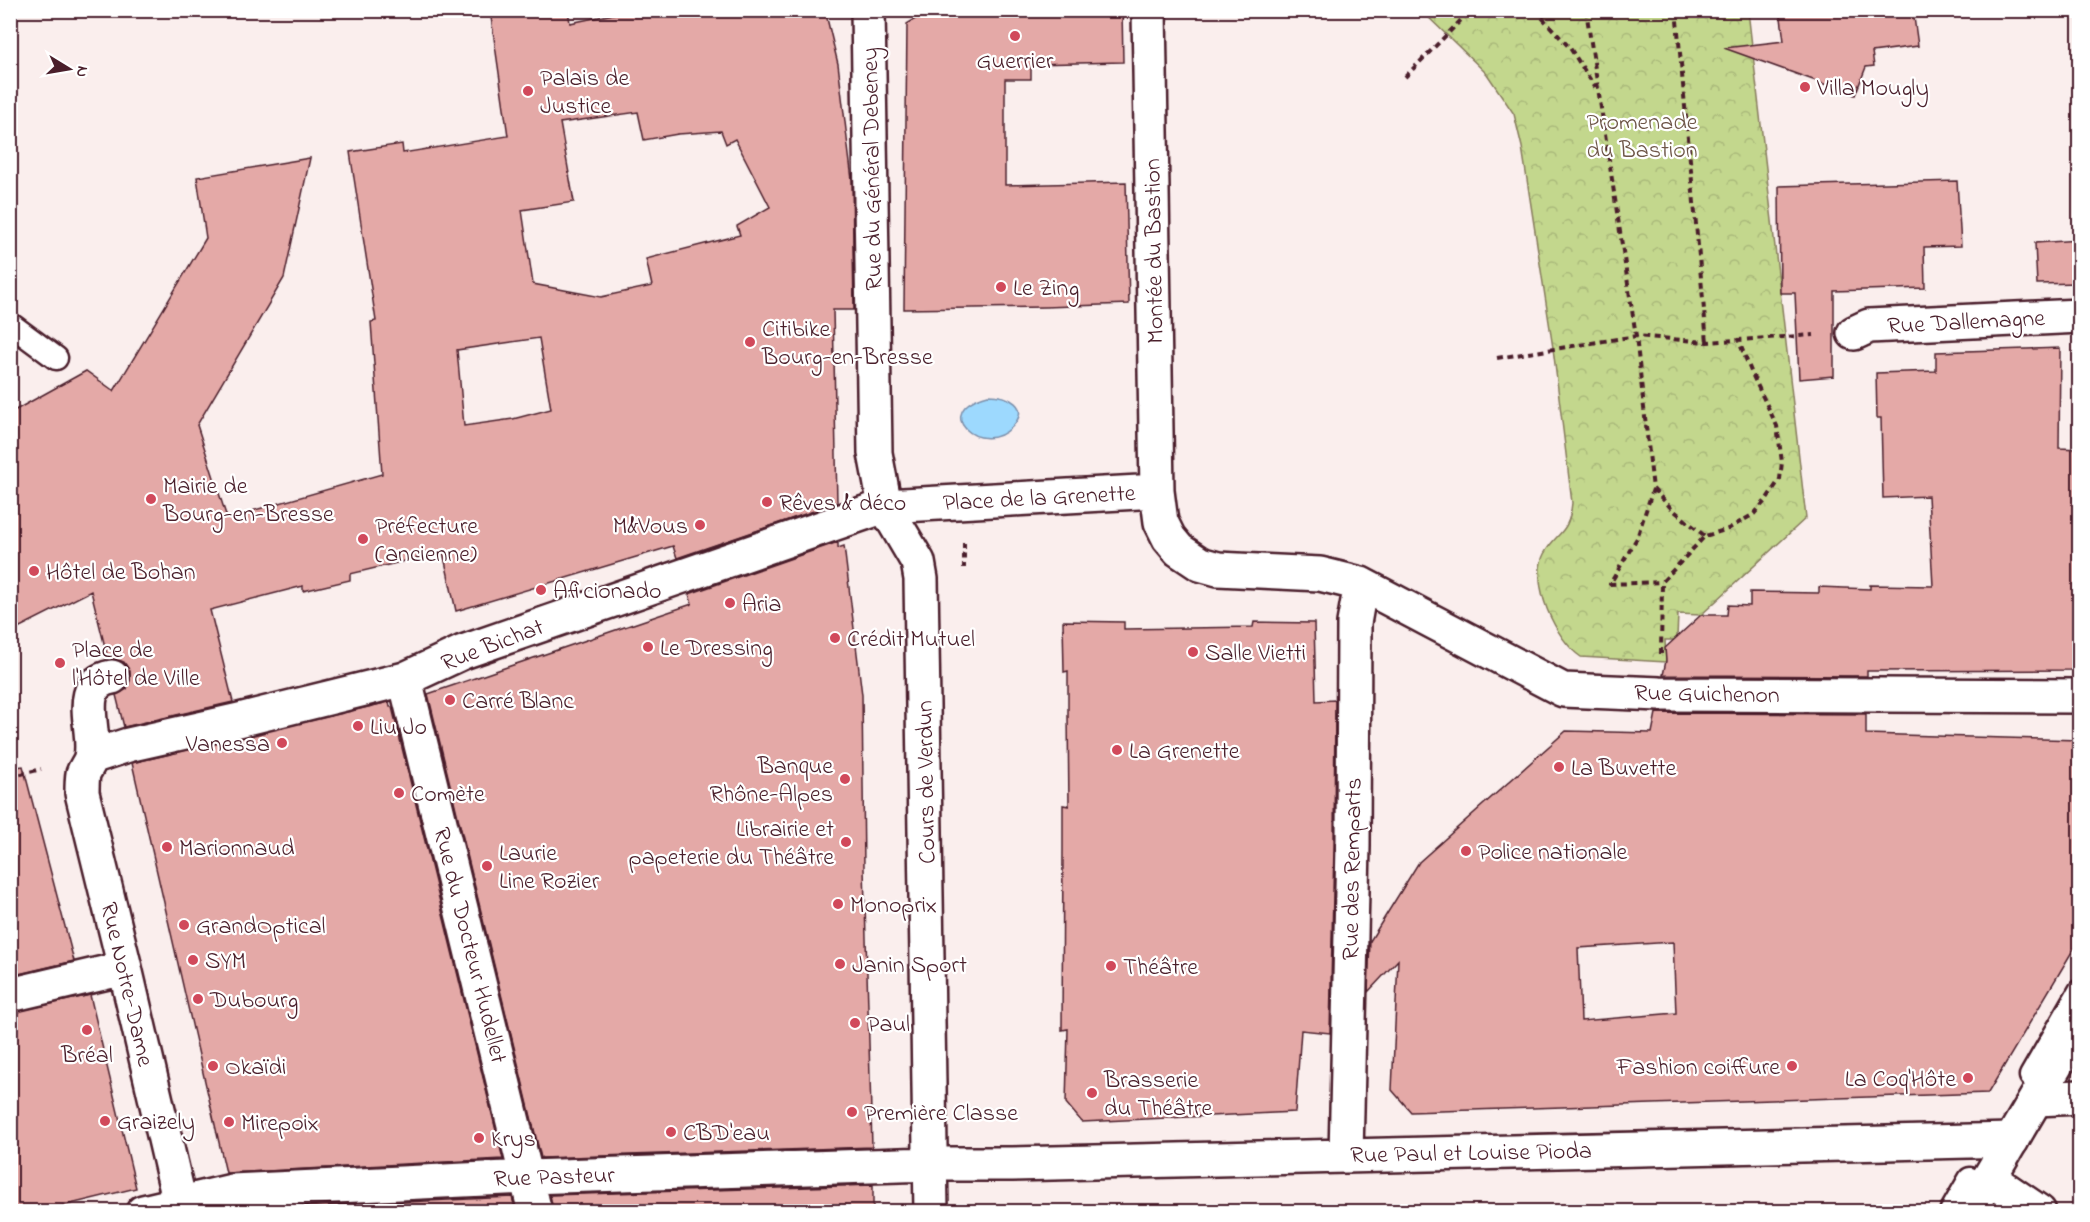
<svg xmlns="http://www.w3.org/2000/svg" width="2090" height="1222" font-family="'Indie Flower',sans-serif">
<defs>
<pattern id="park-crowns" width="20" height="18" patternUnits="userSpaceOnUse" patternTransform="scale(1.5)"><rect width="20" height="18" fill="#c3d78d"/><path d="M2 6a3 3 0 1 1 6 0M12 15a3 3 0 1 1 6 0" fill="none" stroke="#a9b87a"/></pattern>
</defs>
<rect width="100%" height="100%" fill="#faeeed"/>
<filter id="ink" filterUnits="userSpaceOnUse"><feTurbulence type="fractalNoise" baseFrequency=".0167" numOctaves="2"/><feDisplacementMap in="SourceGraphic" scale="12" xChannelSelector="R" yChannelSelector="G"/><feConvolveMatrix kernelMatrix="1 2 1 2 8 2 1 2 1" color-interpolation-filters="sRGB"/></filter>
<g filter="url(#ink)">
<path fill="url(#park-crowns)" stroke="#867b5c" stroke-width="1.5" d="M1422 11H1748L1806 518 1701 615 1678 614 1677 637 1675 640H1665L1666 662 1581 657C1556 640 1529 583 1544 554 1557 531 1569 535 1572 503L1553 348 1522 147 1514 114 1487 74Z"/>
<path fill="#9dd9fe" stroke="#7c8faa" stroke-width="1.5" d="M988 395C1008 395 1032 406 1012 427 981 459 928 411 988 395Z"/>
<path fill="#e4a9a7" stroke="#4a1f2b" stroke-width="1.5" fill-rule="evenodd" d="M490 10H568L570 23 633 10H825L838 64 852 180 854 310H833L837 503 677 558 673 546 456 611 443 552 350 574V580L303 591V586L210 610 233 702 124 727 116 695 127 689 130 680V671L124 662 116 659H108L91 591 10 632V413L86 371 114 391 206 238 197 177 310 158 284 278 197 425 227 518 382 474 371 322 376 321 350 152 402 144 403 153 508 136ZM638 112 644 140 678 134 721 131 726 144 735 139 770 207 737 226 740 235 646 259 652 286 601 297 533 284 522 210 574 202 560 123ZM539 338 551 409 513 419 464 426 457 350Z
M930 10H1122L1123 62 1031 64V79H1005V185L1126 182 1129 304 1045 307 904 309 907 24Z
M1780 10H1913L1918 46 1872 52 1874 66 1866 67 1855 95 1724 48 1784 41Z
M1957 181 1961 246 1924 247 1925 288 1834 291V376L1799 379 1795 293H1780L1779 186Z
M2079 240V283L2037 284 2035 243Z
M2060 348 2059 448 2079 449V670L1867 671V676L1663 675 1666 661 1665 648 1701 615H1727L1728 605 1750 606V592L1819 593V587L1870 589V585L1933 586 1928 496 1883 498 1881 418H1877L1876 373 1936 371V352Z
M838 542V548L844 546 862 695 864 869 872 1147 541 1158 428 694 692 604 689 594Z
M1063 621 1124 622V629L1253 627 1254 622 1314 623 1316 701 1335 700 1334 846 1330 1033 1301 1030 1295 1112 1082 1122 1066 1103 1068 1029 1062 1030 1063 850V805L1069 806 1068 714V671L1064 672Z
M389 702 390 707H392L503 1159 226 1173 132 763Z
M1656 713 1866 714V734L2079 740V940L1988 1093 1411 1112 1392 1090 1398 960 1368 992 1370 941 1419 862 1566 731 1652 733ZM1673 942 1676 1013 1581 1021 1578 948Z
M23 766 74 961 10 976V768Z
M90 995 136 1188 38 1212H10V1013Z
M873 1185V1212H553L550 1195Z
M512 1197 516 1212H235L234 1210Z"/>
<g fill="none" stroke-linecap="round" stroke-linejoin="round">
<defs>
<path id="lane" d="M10 324 56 358
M2031 1076 2080 991
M1951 1212 1970 1179"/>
<path id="street" d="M868 10 875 453 885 506 918 562 921 579 931 1212
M1149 10 1157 491 1161 522 1169 538 1179 550 1200 564 1218 569 1320 574 1361 584 1563 690 1660 694 2080 696
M1854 333 1869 326 2080 316
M112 677C73 684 97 730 91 757 90 763 85 768 83 774 82 780 82 787 82 793L125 968 182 1212
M405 679 535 1212
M91 757 128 745 239 720 405 679 463 652 885 506 1157 491
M10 995 125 968
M2036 1099 2080 1097
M1346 1155 1353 846 1354 623 1361 584
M1989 1178 2039 1212
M143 1212 232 1191 528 1177 930 1164H1012L2012 1140"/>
<path id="secondary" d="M1969 1212 2080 1024"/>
</defs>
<use href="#lane" stroke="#4a1f2b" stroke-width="27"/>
<use href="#street" stroke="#4a1f2b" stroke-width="38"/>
<use href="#secondary" stroke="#4a1f2b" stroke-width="38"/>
<path stroke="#4a1f2b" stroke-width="4" stroke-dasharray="6 4.5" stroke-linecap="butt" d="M1535 10 1570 48 1595 87
M1586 10 1636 336 1653 489 1637 538 1610 584 1662 582
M1676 10 1707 342
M1405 77 1471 10
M1497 358 1636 336 1707 342 1814 335
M1653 489 1672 509 1705 536
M964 543V568
M1661 654 1662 582 1705 536 1728 529 1754 514 1766 500 1780 479 1782 462 1777 426 1752 374 1738 339
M10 777 41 769"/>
<use href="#lane" stroke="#fff" stroke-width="22"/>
<use href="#street" stroke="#fff" stroke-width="33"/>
<use href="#secondary" stroke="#fff" stroke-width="33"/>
</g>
</g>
<g fill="#d1495b" stroke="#fff" stroke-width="2">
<circle cx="1015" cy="36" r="6"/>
<circle cx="1805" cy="87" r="6"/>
<circle cx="528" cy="91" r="6"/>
<circle cx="1001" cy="287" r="6"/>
<circle cx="750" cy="342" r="6"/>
<circle cx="151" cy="499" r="6"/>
<circle cx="767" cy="502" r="6"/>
<circle cx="700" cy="525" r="6"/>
<circle cx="363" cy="539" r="6"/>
<circle cx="34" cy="571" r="6"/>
<circle cx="541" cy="590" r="6"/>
<circle cx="730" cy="603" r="6"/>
<circle cx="835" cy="638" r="6"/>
<circle cx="648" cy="647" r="6"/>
<circle cx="1193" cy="652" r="6"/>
<circle cx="60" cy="663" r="6"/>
<circle cx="450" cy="700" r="6"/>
<circle cx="358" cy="726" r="6"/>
<circle cx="282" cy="743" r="6"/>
<circle cx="1117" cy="750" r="6"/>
<circle cx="1559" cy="767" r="6"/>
<circle cx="845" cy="779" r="6"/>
<circle cx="399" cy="793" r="6"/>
<circle cx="846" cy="842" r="6"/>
<circle cx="167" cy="847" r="6"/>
<circle cx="1466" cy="851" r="6"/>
<circle cx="487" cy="866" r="6"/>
<circle cx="838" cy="904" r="6"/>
<circle cx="184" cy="925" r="6"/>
<circle cx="193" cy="960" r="6"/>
<circle cx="840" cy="964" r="6"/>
<circle cx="1111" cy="966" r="6"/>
<circle cx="198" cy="999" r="6"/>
<circle cx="855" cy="1023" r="6"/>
<circle cx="87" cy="1030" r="6"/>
<circle cx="213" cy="1066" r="6"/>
<circle cx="1792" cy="1066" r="6"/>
<circle cx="1968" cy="1078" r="6"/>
<circle cx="1092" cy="1093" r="6"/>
<circle cx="852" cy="1112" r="6"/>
<circle cx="105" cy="1121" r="6"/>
<circle cx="229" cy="1122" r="6"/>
<circle cx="671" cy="1132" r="6"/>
<circle cx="479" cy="1138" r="6"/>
</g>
<g text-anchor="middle" stroke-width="4.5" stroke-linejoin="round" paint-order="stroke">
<g font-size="24" fill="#4a1f2b" stroke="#fff" text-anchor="start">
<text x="1015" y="68" text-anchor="middle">Guerrier</text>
<text x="540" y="85">Palais de<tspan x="540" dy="28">Justice</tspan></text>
<text x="1817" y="95">Villa Mougly</text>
<text x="1013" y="295">Le Zing</text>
<text x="762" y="336">Citibike<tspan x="762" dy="28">Bourg-en-Bresse</tspan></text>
<text x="163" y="493">Mairie de<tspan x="163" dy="28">Bourg-en-Bresse</tspan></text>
<text x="779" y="510">Rêves &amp; déco</text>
<text x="375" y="533">Préfecture<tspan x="375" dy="28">(ancienne)</tspan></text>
<text x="688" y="533" text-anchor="end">M&amp;Vous</text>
<text x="46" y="579">Hôtel de Bohan</text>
<text x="553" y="598">Aficionado</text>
<text x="742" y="611">Aria</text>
<text x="847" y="646">Crédit Mutuel</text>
<text x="660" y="655">Le Dressing</text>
<text x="72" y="657">Place de<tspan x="72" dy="28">l'Hôtel de Ville</tspan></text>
<text x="1205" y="660">Salle Vietti</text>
<text x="462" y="708">Carré Blanc</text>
<text x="370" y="734">Liu Jo</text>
<text x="270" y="751" text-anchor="end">Vanessa</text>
<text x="1129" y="758">La Grenette</text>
<text x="833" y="773" text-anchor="end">Banque<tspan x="833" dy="28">Rhône-Alpes</tspan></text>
<text x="1571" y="775">La Buvette</text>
<text x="411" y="801">Comète</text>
<text x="834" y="836" text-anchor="end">Librairie et<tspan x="834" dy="28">papeterie du Théâtre</tspan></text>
<text x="179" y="855">Marionnaud</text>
<text x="1478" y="859">Police nationale</text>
<text x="499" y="860">Laurie<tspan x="499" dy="28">Line Rozier</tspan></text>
<text x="850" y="912">Monoprix</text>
<text x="196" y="933">GrandOptical</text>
<text x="205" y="968">SYM</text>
<text x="852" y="972">Janin Sport</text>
<text x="1123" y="974">Théâtre</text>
<text x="210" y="1007">Dubourg</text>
<text x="867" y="1031">Paul</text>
<text x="87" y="1062" text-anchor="middle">Bréal</text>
<text x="225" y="1074">Okaïdi</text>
<text x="1780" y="1074" text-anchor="end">Fashion coiffure</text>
<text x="1956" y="1086" text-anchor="end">La Coq'Hôte</text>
<text x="1104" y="1087">Brasserie<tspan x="1104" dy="28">du Théâtre</tspan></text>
<text x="864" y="1120">Première Classe</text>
<text x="117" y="1129">Graizely</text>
<text x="241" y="1130">Mirepoix</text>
<text x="683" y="1140">CBD'eau</text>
<text x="491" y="1146">Krys</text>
</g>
<g font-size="24" fill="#6e5648" stroke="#fff">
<text x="1642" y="129">Promenade<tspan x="1642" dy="28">du Bastion</tspan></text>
</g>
<g font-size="24" fill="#4a1f2b" stroke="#fff">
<text transform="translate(871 169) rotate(-91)" y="8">Rue du Général Debeney</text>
<text transform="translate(1153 251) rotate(-91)" y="8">Montée du Bastion</text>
<text transform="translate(1966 321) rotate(-3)" y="8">Rue Dallemagne</text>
<text transform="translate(1039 497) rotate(-3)" y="8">Place de la Grenette</text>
<text transform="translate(492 644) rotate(-21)" y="8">Rue Bichat</text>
<text transform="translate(1707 693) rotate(1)" y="8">Rue Guichenon</text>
<text transform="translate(925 782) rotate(-91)" y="8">Cours de Verdun</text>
<text transform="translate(1351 869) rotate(-89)" y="8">Rue des Remparts</text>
<text transform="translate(471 945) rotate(76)" y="8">Rue du Docteur Hudellet</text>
<text transform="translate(128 984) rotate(77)" y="8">Rue Notre-Dame</text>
<text transform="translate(1471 1152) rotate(-1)" y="8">Rue Paul et Louise Pioda</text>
<text transform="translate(554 1176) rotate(-2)" y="8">Rue Pasteur</text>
</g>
</g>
<rect width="2090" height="1222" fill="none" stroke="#fff" stroke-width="36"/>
<rect x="18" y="18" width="2054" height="1186" fill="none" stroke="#4a1f2b" stroke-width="2" filter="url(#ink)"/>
<g transform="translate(69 69) rotate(101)" stroke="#ffffff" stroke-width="4.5" paint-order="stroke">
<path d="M0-4.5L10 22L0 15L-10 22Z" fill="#4a1f2b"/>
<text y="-9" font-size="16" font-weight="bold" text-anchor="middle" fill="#4a1f2b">N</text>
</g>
</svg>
